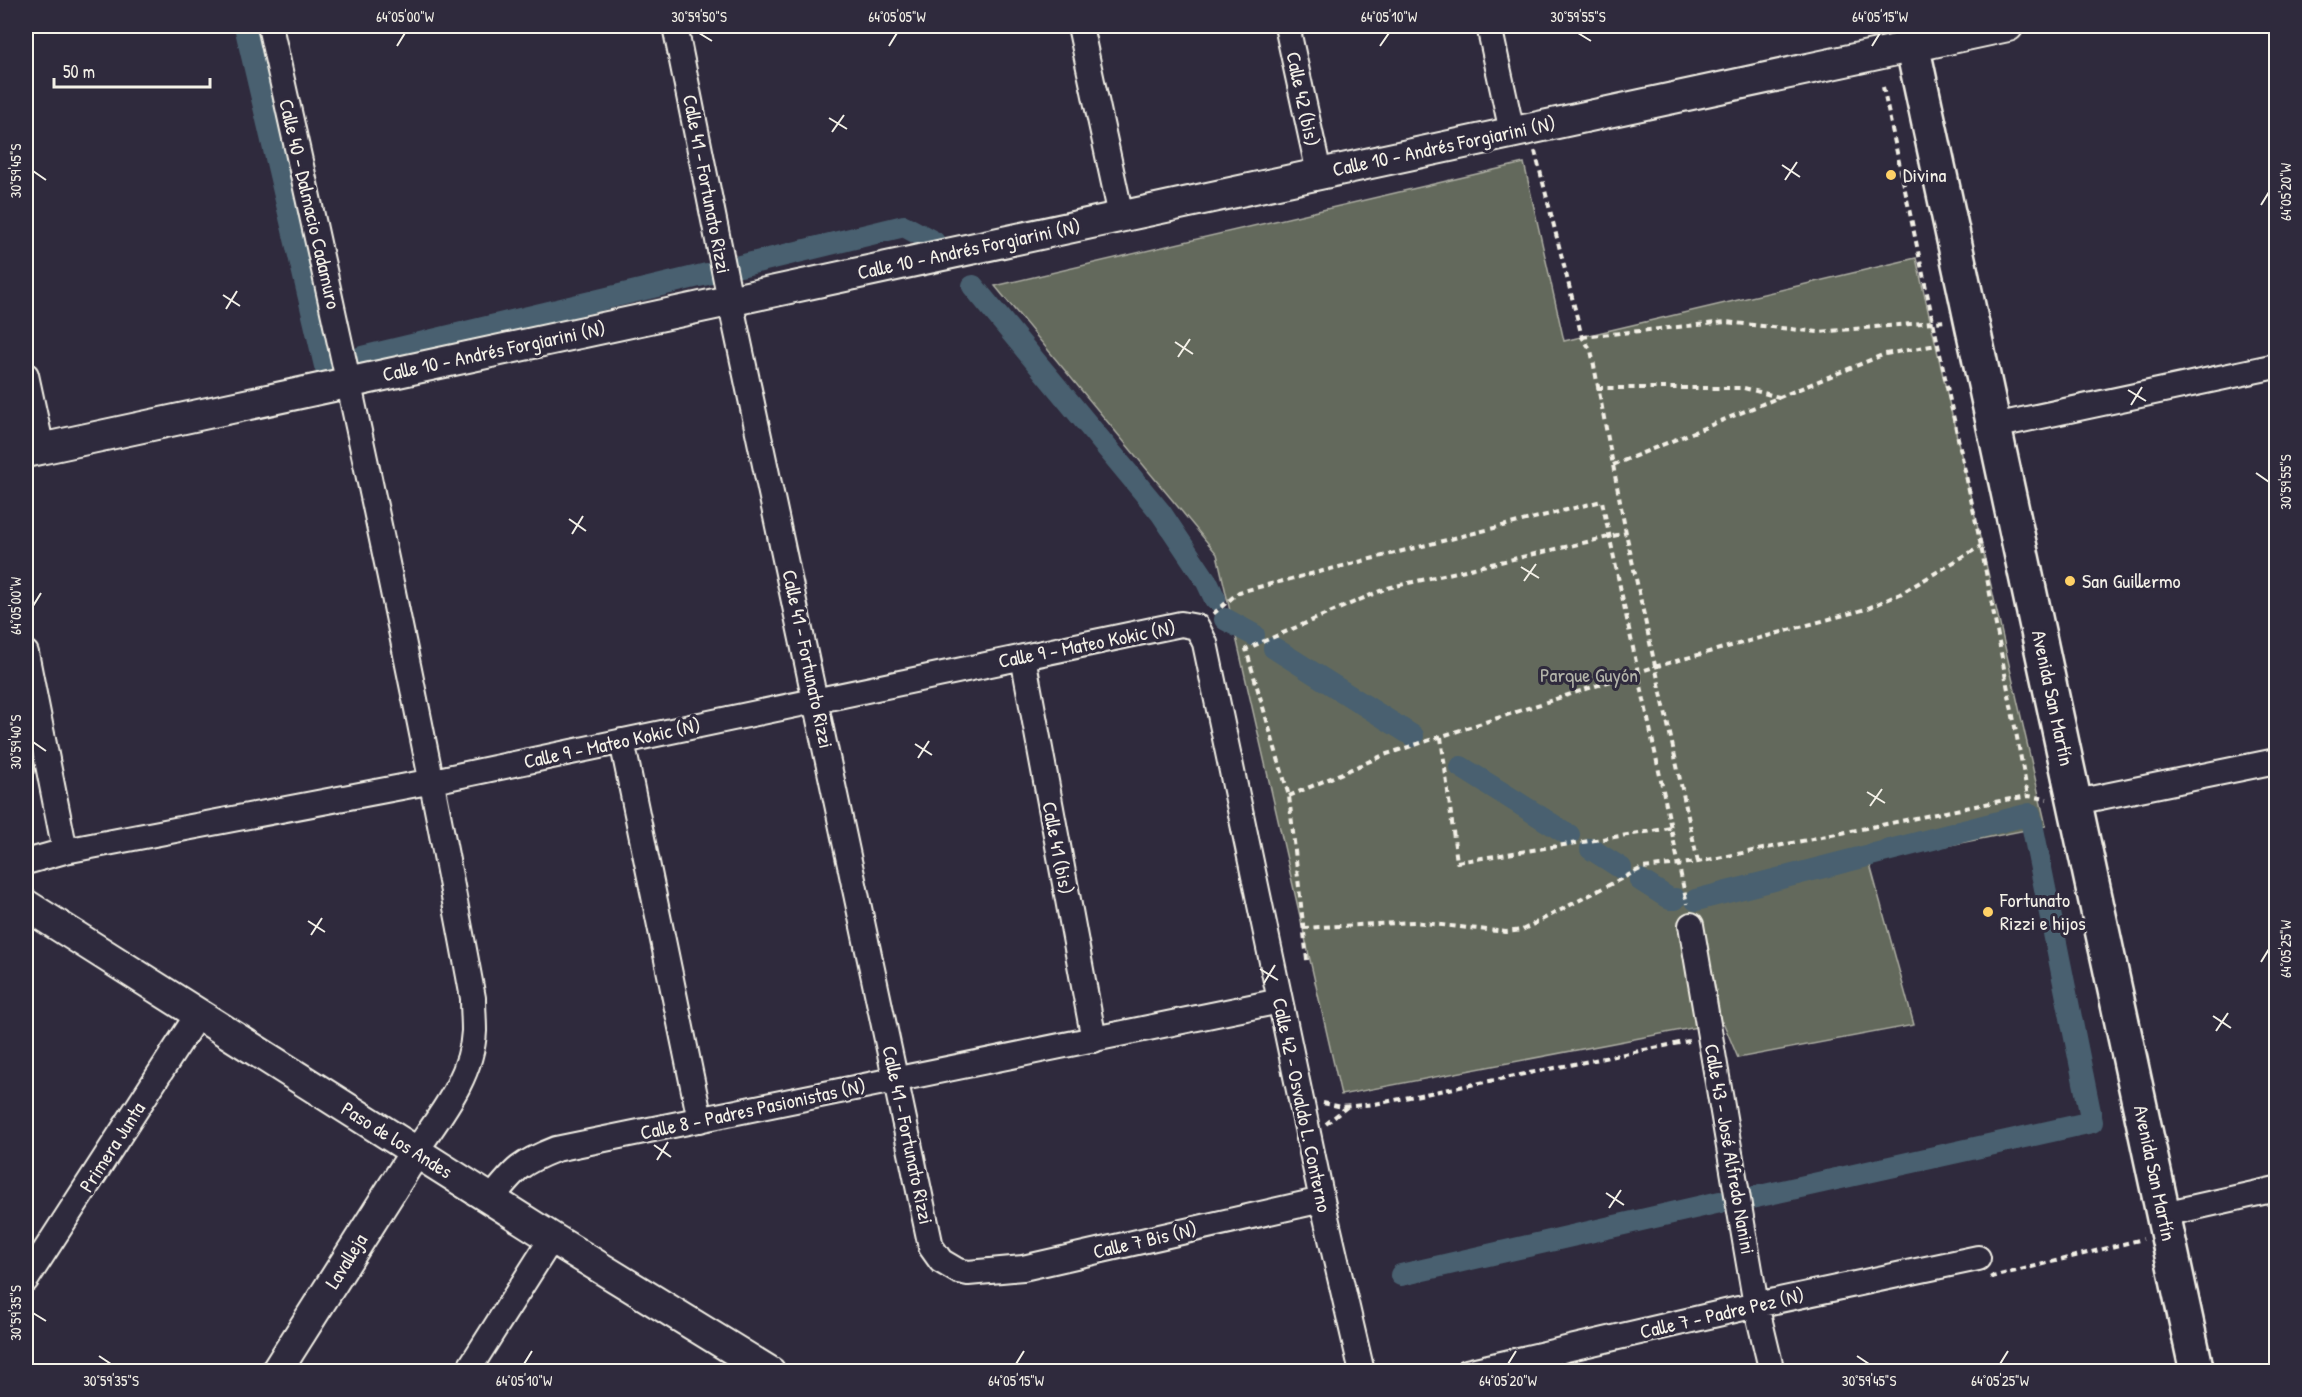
<svg xmlns="http://www.w3.org/2000/svg" width="2302" height="1397" font-family="'Patrick Hand',sans-serif">
<rect width="100%" height="100%" fill="#2f2a3d"/>
<filter id="ink" filterUnits="userSpaceOnUse"><feTurbulence type="fractalNoise" baseFrequency=".0167" numOctaves="2"/><feDisplacementMap in="SourceGraphic" scale="12" xChannelSelector="R" yChannelSelector="G"/><feConvolveMatrix kernelMatrix="1 2 1 2 8 2 1 2 1" color-interpolation-filters="sRGB"/></filter>
<g filter="url(#ink)">
<path fill="#63695b" stroke="#acada2" stroke-width="1.5" d="M1524 163 1564 341 1916 258 2046 826 1869 861 1914 1025 1738 1058 1723 1022 1341 1095 1217 554 995 286Z"/>
<g fill="none" stroke-linecap="round" stroke-linejoin="round">
<path stroke="#486170" stroke-width="22" d="M245 26 325 366 328 365
M740 266 904 226 934 242
M973 286 1161 513 1207 582 1215 599
M362 357 707 274
M1225 619 1254 635
M1274 648 1413 736
M1461 767 1569 835
M1591 849 1621 868
M1640 880 1670 899H1675
M1696 900 2030 814 2092 1122 1751 1198
M1401 1275 1720 1202"/>
<defs>
<path id="minor" d="M270 26C342 349 413 672 473 998 473 1009 474 1020 474 1031 472 1077 440 1115 416 1151
M675 26 730 300 931 1247 941 1261 958 1271 968 1273 1023 1268 1322 1200
M1080 26 1121 216
M1287 26 1319 173
M1489 26 1512 132
M26 375 42 449
M1994 426 2276 366
M26 653 65 851
M1023 657 1094 1040
M622 741 700 1120
M2076 802 2276 761
M26 862 65 851 433 781 1181 624 1197 627 1205 643 1322 1200 1362 1372
M1691 925 1756 1305 1772 1372
M491 1199C515 1169 520 1163 556 1149L1280 1001
M2164 1214 2276 1189
M26 1280 198 1014
M467 1372 552 1238
M1467 1372 1756 1305 1978 1258"/>
<path id="tertiary" d="M26 452 2008 26
M26 905 552 1238 770 1372
M276 1372 416 1151"/>
<path id="secondary" d="M1908 26 2197 1372"/>
</defs>
<use href="#minor" stroke="#f4f1e8" stroke-width="28"/>
<use href="#tertiary" stroke="#f4f1e8" stroke-width="34"/>
<use href="#secondary" stroke="#f4f1e8" stroke-width="38"/>
<path stroke="#f4f1e8" stroke-width="4" stroke-dasharray="6 4.5" stroke-linecap="butt" d="M1883 87 1981 546 2028 796
M1535 151 1582 337 1591 350 1626 533 1698 862
M1582 337 1726 322 1818 332 1945 321
M1597 388H1744L1779 397
M1613 465 1885 354 1937 345
M1213 614 1239 592 1602 501 1687 904
M1441 737 1457 862 1671 828
M1289 796 1384 755 1654 667 1866 609 1900 594 1981 546
M1303 928 1414 922 1506 932 1522 930 1642 868 1698 862 2005 800 2028 796 2047 799
M1307 960 1289 796 1246 649 1387 588 1626 533
M1323 1103 1342 1107 1375 1104 1689 1041
M1326 1124 1348 1106
M1991 1275 1992 1277 2143 1239"/>
<use href="#minor" stroke="#2f2a3d" stroke-width="24"/>
<use href="#tertiary" stroke="#2f2a3d" stroke-width="30"/>
<use href="#secondary" stroke="#2f2a3d" stroke-width="33"/>
</g>
</g>
<path fill="none" stroke="#f4f1e8" stroke-width="2" d="M699 33 712 41M1578 33 1591 41M397 46 405 33M889 46 897 33M1380 46 1389 33M1872 46 1880 33M829 118 847 129M832 132 844 115M1782 165 1800 177M33 171 46 180M1785 180 1797 162M2261 205 2269 192M223 295 240 306M226 309 237 291M1175 342 1193 354M1178 357 1190 339M2128 390 2146 401M2131 405 2142 387M2256 473 2269 482M569 519 586 531M572 534 583 516M1521 567 1539 578M1524 581 1536 564M33 606 41 593M33 742 46 751M915 744 932 755M918 758 929 741M1867 792 1885 803M1870 806 1882 789M308 921 325 932M311 935 322 918M2261 962 2269 949M1260 969 1278 980M1264 983 1275 965M2213 1016 2231 1028M2216 1031 2228 1013M654 1145 671 1157M657 1160 668 1142M1606 1193 1624 1205M1609 1208 1621 1190M33 1313 46 1321M99 1356 111 1364M1857 1356 1869 1364M524 1364 532 1351M1016 1364 1024 1351M1508 1364 1516 1351M2000 1364 2008 1351"/>
<g fill="#ffd166" stroke="#2f2a3d" stroke-width="2">
<circle cx="1891" cy="175" r="6"/>
<circle cx="2070" cy="581" r="6"/>
<circle cx="1988" cy="912" r="6"/>
</g>
<g text-anchor="middle" stroke-width="6" stroke-linejoin="round" paint-order="stroke">
<g font-size="20" fill="#f4f1e8" stroke="#2f2a3d">
<text transform="translate(1303 99) rotate(78)" y="7">Calle 42 (bis)</text>
<text transform="translate(1444 146) rotate(-12)" y="7">Calle 10 - Andrés Forgiarini (N)</text>
<text transform="translate(707 184) rotate(79)" y="7">Calle 41 - Fortunato Rizzi</text>
<text transform="translate(310 204) rotate(77)" y="7">Calle 40 - Dalmacio Cadamuro</text>
<text transform="translate(969 249) rotate(-12)" y="7">Calle 10 - Andrés Forgiarini (N)</text>
<text transform="translate(494 351) rotate(-12)" y="7">Calle 10 - Andrés Forgiarini (N)</text>
<text transform="translate(1087 644) rotate(-11)" y="7">Calle 9 - Mateo Kokic (N)</text>
<text transform="translate(808 659) rotate(78)" y="7">Calle 41 - Fortunato Rizzi</text>
<text transform="translate(2053 698) rotate(78)" y="7">Avenida San Martín</text>
<text transform="translate(612 743) rotate(-12)" y="7">Calle 9 - Mateo Kokic (N)</text>
<text transform="translate(1058 848) rotate(79)" y="7">Calle 41 (bis)</text>
<text transform="translate(1302 1105) rotate(78)" y="7">Calle 42 - Osvaldo L. Conterno</text>
<text transform="translate(753 1109) rotate(-12)" y="7">Calle 8 - Padres Pasionistas (N)</text>
<text transform="translate(908 1135) rotate(78)" y="7">Calle 41 - Fortunato Rizzi</text>
<text transform="translate(397 1140) rotate(32)" y="7">Paso de los Andes</text>
<text transform="translate(112 1147) rotate(-57)" y="7">Primera Junta</text>
<text transform="translate(1730 1149) rotate(80)" y="7">Calle 43 - José Alfredo Nanini</text>
<text transform="translate(2155 1173) rotate(78)" y="7">Avenida San Martín</text>
<text transform="translate(1145 1240) rotate(-13)" y="7">Calle 7 Bis (N)</text>
<text transform="translate(346 1261) rotate(-58)" y="7">Lavalleja</text>
<text transform="translate(1722 1313) rotate(-13)" y="7">Calle 7 - Padre Pez (N)</text>
</g>
<g font-size="20" fill="#f4f1e8" stroke="#2f2a3d" text-anchor="start">
<text x="1903" y="182">Divina</text>
<text x="2082" y="588">San Guillermo</text>
<text x="2000" y="907">Fortunato<tspan x="2000" dy="23">Rizzi e hijos</tspan></text>
</g>
<g font-size="20" fill="#b3b4a9" stroke="#2f2a3d">
<text x="1589" y="682">Parque Guyón</text>
</g>
</g>
<rect width="2302" height="1397" fill="none" stroke="#2f2a3d" stroke-width="66"/>
<path d="M54 78v9h156v-9" fill="none" stroke="#f4f1e8" stroke-width="3"/>
<text x="63" y="78" font-size="18" fill="#f4f1e8" stroke="#2f2a3d" stroke-width="4.5" paint-order="stroke">50 m</text>
<rect x="33" y="33" width="2236" height="1331" fill="none" stroke="#f4f1e8" stroke-width="2"/>
<g font-size="15" text-anchor="middle" fill="#f4f1e8">
<text x="405" y="22">64°05'00"W</text>
<text x="699" y="22">30°59'50"S</text>
<text x="897" y="22">64°05'05"W</text>
<text x="1389" y="22">64°05'10"W</text>
<text x="1578" y="22">30°59'55"S</text>
<text x="1880" y="22">64°05'15"W</text>
<text transform="translate(16 171) rotate(-90)" y="5">30°59'45"S</text>
<text transform="translate(2286 192) rotate(-90)" y="5">64°05'20"W</text>
<text transform="translate(2286 482) rotate(-90)" y="5">30°59'55"S</text>
<text transform="translate(16 606) rotate(-90)" y="5">64°05'00"W</text>
<text transform="translate(16 742) rotate(-90)" y="5">30°59'40"S</text>
<text transform="translate(2286 949) rotate(-90)" y="5">64°05'25"W</text>
<text transform="translate(16 1313) rotate(-90)" y="5">30°59'35"S</text>
<text x="111" y="1386">30°59'35"S</text>
<text x="524" y="1386">64°05'10"W</text>
<text x="1016" y="1386">64°05'15"W</text>
<text x="1508" y="1386">64°05'20"W</text>
<text x="1869" y="1386">30°59'45"S</text>
<text x="2000" y="1386">64°05'25"W</text>
</g>
</svg>
